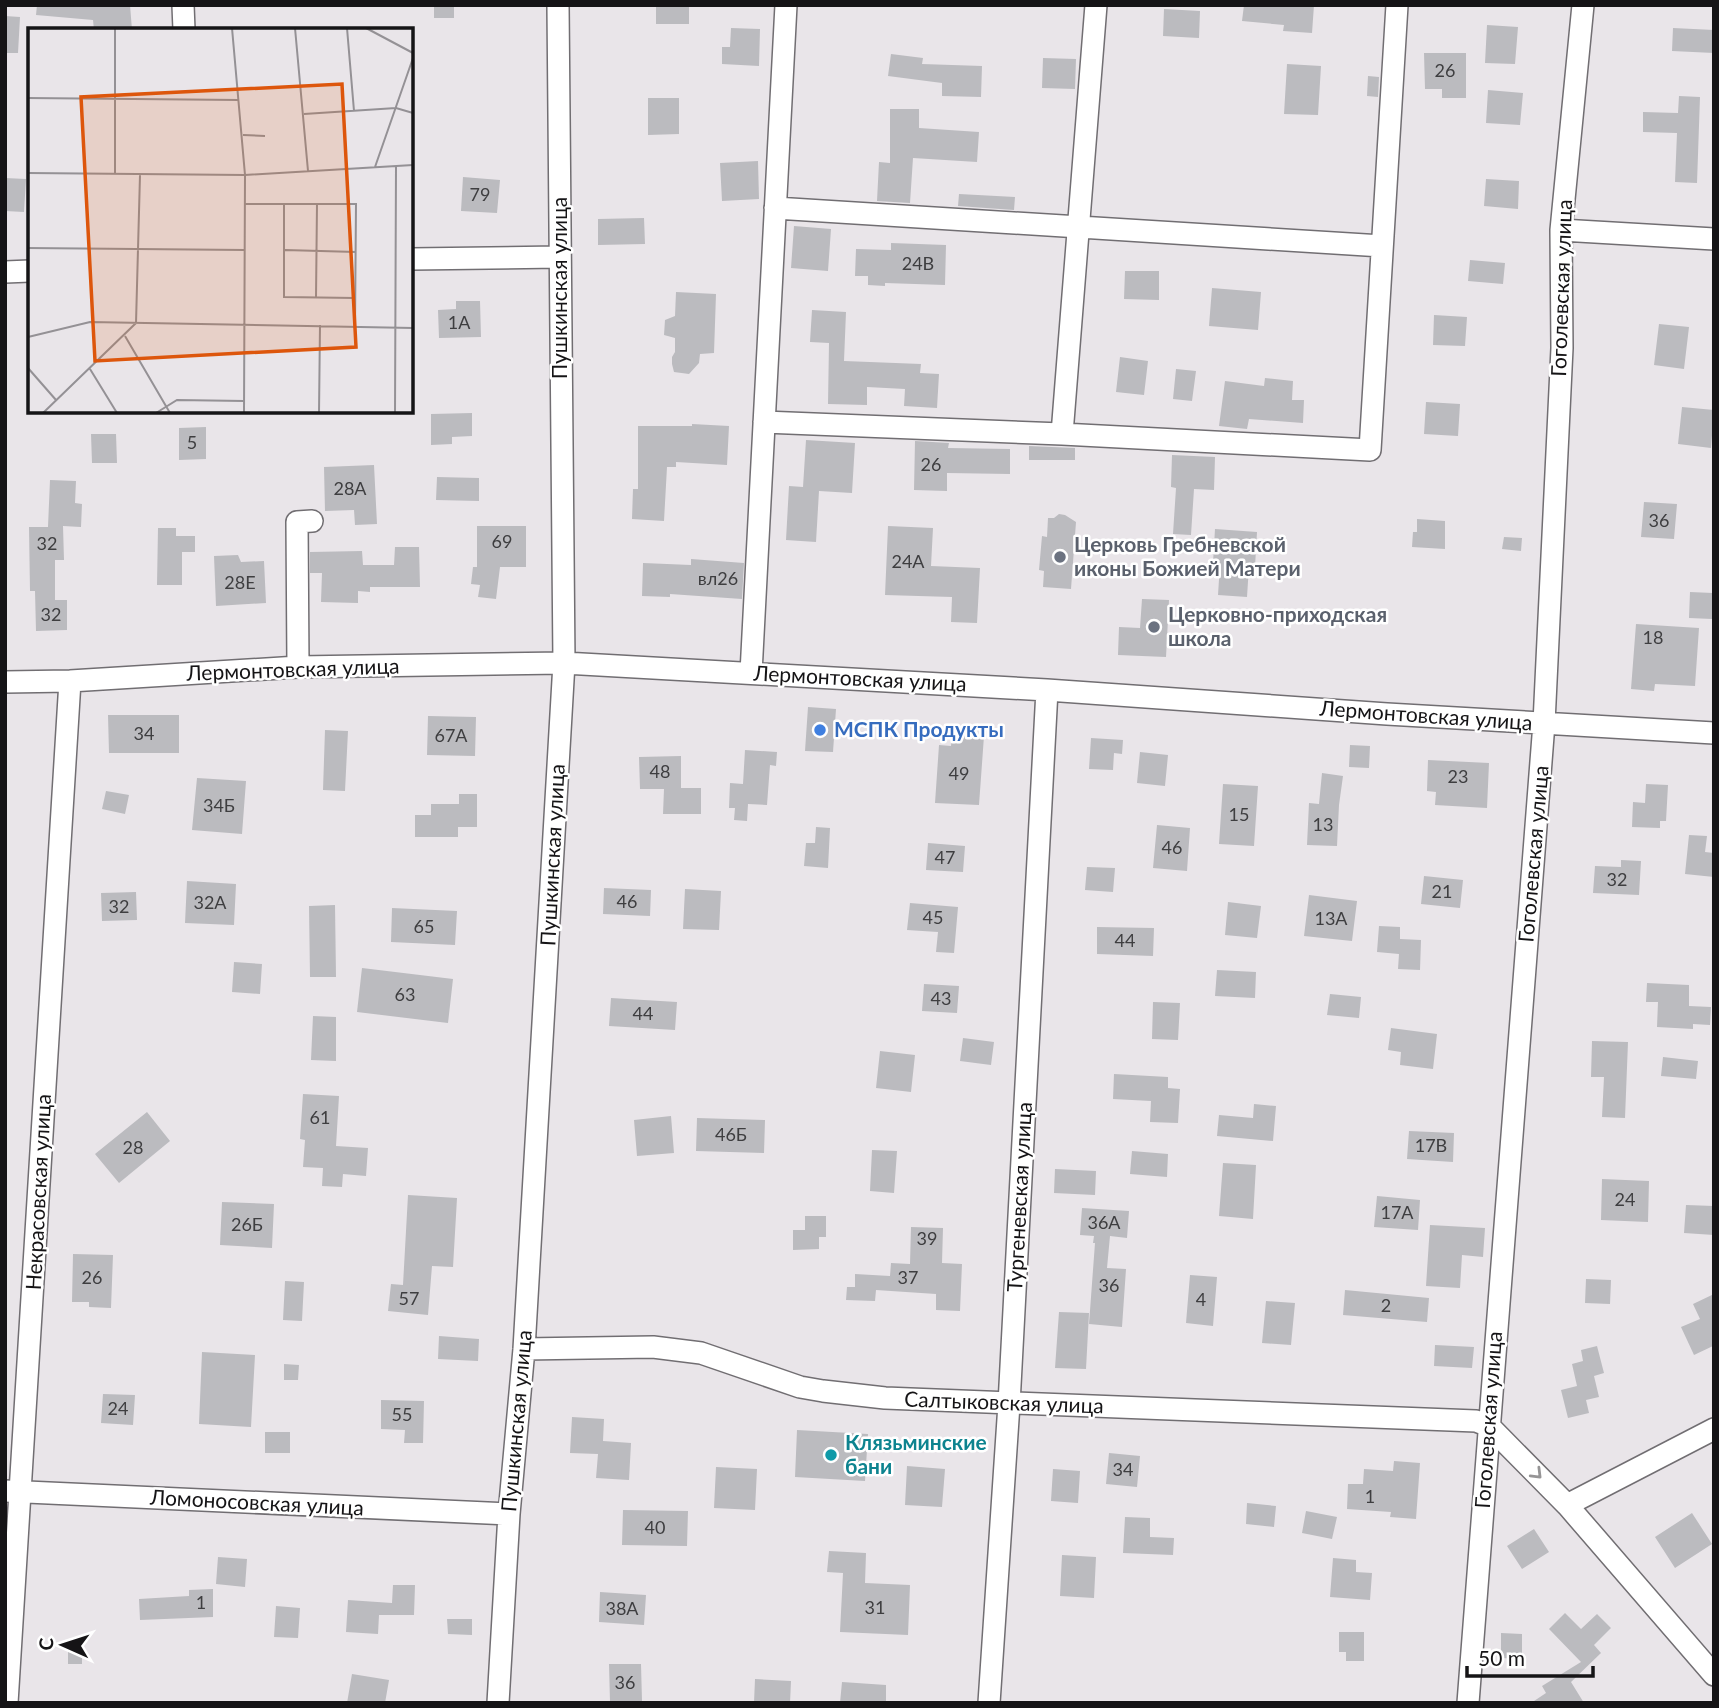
<svg xmlns="http://www.w3.org/2000/svg" width="1719" height="1708" font-family="Lato,sans-serif">
<rect width="100%" height="100%" fill="#e9e5e9"/>
<path fill="#bbbbbf" d="M37 5H130L132 30H94L93 20 36 15Z
M434 5H454V18H434Z
M656 5H689V24H656Z
M1244 5H1314L1312 33 1283 31 1284 25 1242 21Z
M1164 9 1200 11 1199 38 1163 36Z
M5 16 20 17 18 53H5Z
M1487 25 1518 27 1515 64 1485 63Z
M731 28 760 29 759 66 722 64V47H730Z
M1673 28 1714 30V53L1672 51Z
M1424 53H1466V98H1442V89H1425Z
M891 54 923 58 922 64 982 66 981 97 942 96V83L888 76Z
M1043 58 1076 59 1075 89 1042 88Z
M1287 64 1321 66 1318 115 1284 114Z
M1368 76 1379 77 1378 97 1367 96Z
M1488 90 1523 93 1520 125 1486 123Z
M1679 96 1700 97 1697 183 1675 182 1677 133 1643 132V112L1678 113Z
M648 98H679V134L648 135Z
M890 109H919V128L979 132 977 162 913 158 910 203 877 201 879 162 890 163Z
M758 161 759 199 722 201 720 163Z
M463 177 500 180 497 213 461 211Z
M5 178 26 179 24 212 5 211Z
M1486 179 1519 181 1518 209 1484 206Z
M959 194 1015 197 1014 210 958 206Z
M644 218 645 244 598 245V219Z
M794 226 831 229 828 271 791 268Z
M891 243 946 245 945 285 885 283V286L868 285V276H855L856 249 891 250Z
M1470 260 1505 263 1503 284 1468 281Z
M1125 271H1159V300L1124 299Z
M1212 288 1261 292 1258 330 1209 326Z
M676 292 716 294 714 353 700 354 699 363 689 374 674 372 672 364V357L675 352V338L664 335 665 320 675 316Z
M456 301H480L481 337 439 338 438 310 456 309Z
M812 310 846 312 844 361 921 364 920 373 939 374 937 408 904 406 905 389 867 387V405L828 404 829 343 810 342Z
M1434 315 1467 317 1465 346 1433 345Z
M1659 324 1689 327 1684 369 1654 365Z
M1120 357 1148 361 1144 395 1116 392Z
M1176 369 1196 371 1192 401 1173 399Z
M1265 378 1293 381 1292 400H1304L1303 423 1249 419 1247 429 1219 426 1225 381 1264 386Z
M1426 402 1460 404 1458 436 1424 434Z
M1682 407 1714 410 1711 448 1678 444Z
M472 413V436L452 437V444L431 445V414Z
M692 424 729 426 727 465 676 462V467H667L664 521 632 519 633 489H638V426H692Z
M206 427V459L179 460V428Z
M91 434H116L117 463H92Z
M806 440 855 443 852 493 819 491 816 542 786 540 789 486 803 487Z
M915 441 949 443 948 448 1010 449V474L947 473V491L914 490Z
M1029 446 1075 448V460H1029Z
M1172 455 1215 457 1214 490 1194 489 1191 535 1173 534 1176 488 1171 487Z
M374 465 377 524 355 525 354 510 325 511 324 467Z
M437 477 479 478V501L436 500Z
M50 480 76 481 75 503 82 504 81 527 63 526 64 560H55V600H67V630L36 631 35 591H30L29 527H48Z
M1644 502 1677 504 1674 539 1641 537Z
M1059 514 1065 515 1076 522 1071 589 1043 587 1044 571 1039 570 1042 536 1047 537 1048 518H1054Z
M1417 519 1445 521V549L1412 547 1413 532H1417Z
M477 526H526V567H500L496 599 478 597 480 585 471 584 473 567H477Z
M888 526 933 528 931 566 980 568 977 623 951 622 952 597 885 595Z
M158 528H176V536H195V552H182V585H157Z
M1215 529 1257 532 1255 567 1249 566 1247 597 1218 595 1220 564 1213 563Z
M1504 537 1522 538 1521 551 1502 549Z
M395 547H419L420 587H370V592L358 591V603L321 602 322 573H310V552L362 551 363 565H394Z
M238 555 241 562 264 561 266 603 216 606 214 556Z
M691 559 744 563 742 599 670 594V597L642 596 643 563 691 565Z
M1690 592 1713 593 1712 619 1689 618Z
M1142 599 1169 600 1166 657 1118 655 1119 627 1140 628Z
M1636 624 1699 628 1695 686 1655 684 1654 691 1631 689Z
M808 707 836 709 833 752 805 751Z
M108 715H179V753H109Z
M428 716 476 717 475 756 427 755Z
M325 730 348 731 345 791 323 790Z
M952 734 984 736 979 805 935 803 939 745 951 746Z
M1091 738 1123 740 1122 754 1114 753 1113 770 1089 769Z
M1350 745 1370 746 1369 768 1349 767Z
M745 750 777 752 776 766 770 765 767 805 748 804 747 821 734 820 735 808H729L730 783 743 784Z
M1140 752 1168 755 1165 786 1137 783Z
M681 756V788H701V814H663L664 789H640L639 757Z
M1428 760 1489 763 1487 808 1435 805 1436 792 1427 791Z
M1322 773 1343 776 1339 805 1337 846 1307 845 1309 803 1319 804Z
M197 778 246 781 242 834 192 830Z
M1223 784 1258 786 1254 846 1219 844Z
M1646 784 1668 785 1666 821H1660V828L1632 827 1633 802 1645 803Z
M106 791 129 795 125 814 102 809Z
M459 794H477V827H458V837H415V815H431V804H459Z
M1157 825 1190 828 1187 871 1153 868Z
M816 827 830 828 828 868 804 866 806 843H815Z
M1689 835 1707 836 1705 852 1714 853V877L1685 874Z
M928 843 965 846 963 872 926 870Z
M1621 860 1641 861 1639 895 1593 893 1595 866 1621 867Z
M1087 867 1115 868 1113 892 1085 890Z
M1424 876 1463 880 1460 908 1421 904Z
M187 881 236 884 234 925 185 923Z
M604 888 651 890 650 916 603 914Z
M685 889 721 891 719 930 683 929Z
M136 892 137 920 102 921 101 893Z
M1309 895 1357 901 1352 941 1304 936Z
M1228 902 1261 906 1257 938 1225 935Z
M910 903 958 907 954 953 936 952 938 932 907 930Z
M335 905 336 977H310L309 906Z
M392 908 457 911 455 945 391 942Z
M1379 926 1400 927V939L1421 940 1420 970 1398 969 1399 954 1377 952Z
M1097 927 1154 928 1153 956 1097 954Z
M234 962 262 964 260 994 232 992Z
M362 968 453 979 448 1023 357 1012Z
M1217 970 1256 972 1255 998 1215 996Z
M1647 983 1689 985V1006L1711 1007 1710 1025 1693 1024V1029L1657 1027 1658 1002H1646Z
M924 984 959 986 957 1013 922 1011Z
M1330 994 1361 997 1359 1018 1327 1015Z
M611 998 677 1002 675 1030 609 1026Z
M1153 1002 1180 1003 1178 1040 1152 1039Z
M313 1016 336 1017V1061L311 1060Z
M1391 1028 1437 1034 1433 1069 1400 1065 1401 1052 1388 1050Z
M963 1038 994 1042 991 1065 960 1061Z
M1592 1041 1628 1042 1625 1118 1602 1117 1604 1077H1591Z
M880 1051 915 1055 911 1092 876 1088Z
M1663 1057 1698 1061 1696 1079 1661 1076Z
M1114 1074 1168 1077V1088L1180 1089 1178 1123 1150 1122 1151 1101 1113 1099Z
M303 1094 339 1096 336 1146 368 1148 366 1176 343 1174 342 1187 322 1186 323 1168 303 1167 305 1140 300 1139Z
M1254 1104 1276 1106 1273 1141 1217 1136 1219 1115 1253 1118Z
M147 1112 170 1141 119 1183 95 1154Z
M671 1116 674 1153 637 1156 634 1120Z
M697 1118 765 1120 764 1153 696 1151Z
M1409 1131 1454 1133 1453 1162 1407 1159Z
M872 1150 897 1151 894 1193 870 1191Z
M1132 1151 1168 1154 1167 1177 1130 1174Z
M1223 1163 1256 1165 1253 1219 1219 1216Z
M1055 1169 1096 1171 1095 1195 1054 1193Z
M1602 1179 1649 1181 1648 1222 1601 1220Z
M408 1195 457 1198 453 1267 432 1266 428 1315 388 1311 391 1284 403 1285Z
M1377 1196 1420 1200 1418 1230 1374 1227Z
M222 1202 274 1204 272 1248 220 1245Z
M1686 1205 1714 1206V1235L1684 1233Z
M1082 1208 1129 1211 1127 1238 1110 1236 1107 1268 1126 1269 1122 1327 1089 1324 1095 1243H1093L1094 1236 1080 1235Z
M805 1216H826V1237H819V1249L793 1250V1230H805Z
M1430 1225 1485 1228 1483 1257 1462 1255 1460 1288 1426 1286Z
M911 1227 943 1228 942 1263 962 1264 960 1311 936 1310V1294L876 1290 875 1301 846 1300 847 1287H855V1274L890 1276 891 1263 910 1264Z
M73 1254 113 1255 111 1308 89 1307V1302H72Z
M1190 1275 1217 1277 1213 1326 1186 1323Z
M1586 1279 1611 1280 1610 1304 1585 1303Z
M285 1281 304 1282 302 1321 283 1320Z
M1345 1290 1429 1298 1427 1322 1343 1315Z
M1714 1294V1347L1713 1346 1694 1355 1681 1327 1700 1319 1693 1304Z
M1266 1301 1295 1303 1291 1345 1262 1343Z
M1059 1312 1089 1313 1086 1369 1055 1368Z
M439 1336 479 1339 478 1361 438 1359Z
M1435 1345 1474 1347 1472 1368 1434 1366Z
M1597 1346 1604 1373 1594 1376 1599 1397 1586 1400 1589 1413 1568 1418 1561 1390 1577 1386 1572 1364 1583 1361 1581 1350Z
M202 1352 255 1355 251 1427 199 1424Z
M284 1364 299 1365 298 1380H284Z
M103 1394 135 1395 133 1425 101 1423Z
M381 1400 424 1401 423 1443H404L405 1430 381 1429Z
M572 1417 604 1419 603 1441 631 1443 629 1480 596 1478 598 1454 570 1453Z
M797 1430 868 1434 865 1481 795 1477Z
M265 1432H290V1453H265Z
M1109 1453 1140 1456 1137 1487 1106 1484Z
M1394 1461 1420 1463 1416 1519 1390 1517 1391 1512 1347 1509 1348 1484H1363L1364 1469 1393 1471Z
M907 1466 945 1469 942 1507 905 1505Z
M716 1467 757 1469 755 1510 714 1508Z
M1053 1469 1080 1471 1078 1503 1051 1501Z
M1247 1503 1276 1506 1274 1527 1246 1524Z
M623 1510 688 1511 687 1546 622 1545Z
M1306 1511 1337 1517 1332 1539 1302 1533Z
M1692 1513 1712 1544 1675 1568 1655 1537Z
M1125 1517 1150 1518V1537L1174 1538 1173 1555 1123 1553Z
M1534 1529 1549 1552 1522 1569 1507 1546Z
M829 1551 866 1553 865 1583 910 1585 908 1635 840 1632 843 1573 827 1572Z
M1062 1555 1096 1557 1094 1598 1060 1596Z
M218 1557 247 1559 245 1587 216 1584Z
M1333 1558 1356 1560V1572L1372 1573 1370 1600 1330 1597Z
M393 1585H415L414 1615H379L378 1634 346 1632 348 1600 392 1603Z
M213 1589V1617L140 1620 139 1599 189 1596V1590Z
M600 1592 646 1595 644 1625 599 1622Z
M276 1606 300 1608 298 1638 274 1637Z
M1565 1613 1581 1629 1597 1614 1611 1628 1594 1645 1601 1653 1571 1682 1584 1703H1531L1546 1693 1542 1686 1581 1662 1549 1629Z
M447 1619H472V1635L448 1634Z
M1339 1632H1364V1661H1346V1652H1339Z
M1501 1633 1522 1634V1659L1501 1658Z
M68 1643 82 1644V1664H68Z
M609 1664H641L642 1701 610 1702Z
M352 1674 389 1680 385 1703H347Z
M755 1679 791 1681 790 1703H754Z
M842 1682 886 1685V1703H840Z"/>
<g fill="none" stroke-linecap="round" stroke-linejoin="round">
<defs>
<path id="minor" d="M183 5 184 30
M775 208 1382 246
M1561 230 1714 239
M411 259 559 257
M5 272 30 271
M764 422 1062 434 1370 450 1397 5
M1062 434 1096 5
M298 667 297 522 312 521
M751 673 786 5
M5 682 70 681 298 667 564 663 1047 690 1387 714 1714 733
M524 1349 653 1347 701 1353 800 1387 823 1391 885 1398 1476 1421 1489 1426 1567 1505 1714 1675
M5 1491 509 1514
M1567 1505 1714 1429
M7 1703 70 681
M498 1703 509 1514 524 1349 564 663 558 5
M989 1703 1009 1404 1047 690
M1468 1703 1544 723 1562 348 1561 230 1583 5"/>
</defs>
<use href="#minor" stroke="#716e72" stroke-width="24"/>
<use href="#minor" stroke="#fff" stroke-width="21"/>
</g>
<defs><path id="oneway-chevron" d="M-2-3.5L2.5 0L-2 3.5" fill="none" stroke-width="1.6" stroke-linecap="round" stroke-linejoin="round" transform="scale(1.75)"/></defs>
<use stroke="#969596" href="#oneway-chevron" transform="translate(1537 1474) rotate(45)"/>
<g fill="#6b7280" stroke="#fff" stroke-width="2.5">
<circle cx="1060" cy="557" r="7"/>
<circle cx="1154" cy="627" r="7"/>
</g>
<circle fill="#3f7fe0" stroke="#fff" stroke-width="2.5" cx="820" cy="730" r="7"/>
<circle fill="#0f9aa8" stroke="#fff" stroke-width="2.5" cx="831" cy="1455" r="7"/>
<g text-anchor="middle" stroke-width="5" stroke-linejoin="round" paint-order="stroke">
<g font-size="18" fill="#3e3e40">
<text x="1445" y="77">26</text>
<text x="480" y="201">79</text>
<text x="918" y="270">24В</text>
<text x="459" y="329">1А</text>
<text x="192" y="449">5</text>
<text x="931" y="471">26</text>
<text x="350" y="495">28А</text>
<text x="1659" y="527">36</text>
<text x="502" y="548">69</text>
<text x="47" y="550">32</text>
<text x="908" y="568">24А</text>
<text x="718" y="585">вл26</text>
<text x="240" y="589">28Е</text>
<text x="51" y="621">32</text>
<text x="1653" y="644">18</text>
<text x="144" y="740">34</text>
<text x="451" y="742">67А</text>
<text x="660" y="778">48</text>
<text x="959" y="780">49</text>
<text x="1458" y="783">23</text>
<text x="219" y="812">34Б</text>
<text x="1239" y="821">15</text>
<text x="1323" y="831">13</text>
<text x="1172" y="854">46</text>
<text x="945" y="864">47</text>
<text x="1617" y="886">32</text>
<text x="1442" y="898">21</text>
<text x="627" y="908">46</text>
<text x="210" y="909">32А</text>
<text x="119" y="913">32</text>
<text x="933" y="924">45</text>
<text x="1331" y="925">13А</text>
<text x="424" y="933">65</text>
<text x="1125" y="947">44</text>
<text x="405" y="1001">63</text>
<text x="941" y="1005">43</text>
<text x="643" y="1020">44</text>
<text x="320" y="1124">61</text>
<text x="731" y="1141">46Б</text>
<text x="1431" y="1152">17В</text>
<text x="133" y="1154">28</text>
<text x="1625" y="1206">24</text>
<text x="1397" y="1219">17А</text>
<text x="1104" y="1229">36А</text>
<text x="247" y="1231">26Б</text>
<text x="927" y="1245">39</text>
<text x="92" y="1284">26</text>
<text x="908" y="1284">37</text>
<text x="1109" y="1292">36</text>
<text x="409" y="1305">57</text>
<text x="1201" y="1306">4</text>
<text x="1386" y="1312">2</text>
<text x="118" y="1415">24</text>
<text x="402" y="1421">55</text>
<text x="1123" y="1476">34</text>
<text x="1370" y="1503">1</text>
<text x="655" y="1534">40</text>
<text x="201" y="1609">1</text>
<text x="875" y="1614">31</text>
<text x="622" y="1615">38А</text>
<text x="625" y="1689">36</text>
</g>
<g font-size="21" fill="#151416" stroke="#fff">
<text transform="translate(560 288) rotate(-90)" y="7">Пушкинская улица</text>
<text transform="translate(1562 288) rotate(-88)" y="7">Гоголевская улица</text>
<text transform="translate(293 670) rotate(-2)" y="7">Лермонтовская улица</text>
<text transform="translate(860 679) rotate(3)" y="7">Лермонтовская улица</text>
<text transform="translate(1426 716) rotate(4)" y="7">Лермонтовская улица</text>
<text transform="translate(1534 854) rotate(-85)" y="7">Гоголевская улица</text>
<text transform="translate(553 855) rotate(-87)" y="7">Пушкинская улица</text>
<text transform="translate(39 1192) rotate(-87)" y="7">Некрасовская улица</text>
<text transform="translate(1020 1197) rotate(-87)" y="7">Тургеневская улица</text>
<text transform="translate(1004 1403) rotate(2)" y="7">Салтыковская улица</text>
<text transform="translate(1489 1420) rotate(-86)" y="7">Гоголевская улица</text>
<text transform="translate(517 1421) rotate(-85)" y="7">Пушкинская улица</text>
<text transform="translate(257 1503) rotate(3)" y="7">Ломоносовская улица</text>
</g>
<g font-size="21" font-weight="bold" fill="#5b616d" stroke="#fff" text-anchor="start">
<text x="1074" y="552">Церковь Гребневской<tspan x="1074" dy="24">иконы Божией Матери</tspan></text>
<text x="1168" y="622">Церковно-приходская<tspan x="1168" dy="24">школа</tspan></text>
</g>
<g font-size="21" font-weight="bold" fill="#366cbe" stroke="#fff" text-anchor="start">
<text x="834" y="737">МСПК Продукты</text>
</g>
<g font-size="21" font-weight="bold" fill="#0d838f" stroke="#fff" text-anchor="start">
<text x="845" y="1450">Клязьминские<tspan x="845" dy="24">бани</tspan></text>
</g>
</g>
<g transform="translate(28 28)">
<rect width="385" height="385" fill="#e9e5e9"/>
<path fill="none" stroke="#949195" stroke-width="2" d="M204 0 217 147 216 385M267 0 280 143M319 0 326 83M338 0 385 25M0 70 211 72M276 86 368 80 385 85M215 107 237 108M347 139 385 30M0 145 217 147 385 137M87 146V0M217 176H328L327 298M256 176V269L327 270M0 220 217 222M257 222 328 224M288 269 289 176M97 308 142 385M0 309 62 294 385 300M0 340 28 372M62 341 89 385M15 385 108 295 112 147M128 385 149 372 216 373M291 385 292 297M367 385 368 138"/>
<path fill="#dd560c" fill-opacity="0.15" stroke="#dd560c" stroke-width="3.5" d="M314 56 328 319 67 333 53 69Z"/>
<rect width="385" height="385" fill="none" stroke="#151416" stroke-width="3.5"/>
</g>
<rect width="1719" height="1708" fill="none" stroke="#151416" stroke-width="14"/>
<g transform="translate(63 1645) rotate(273)" stroke="#ffffff" stroke-width="5" paint-order="stroke">
<path d="M0-5L12 26L0 18L-12 26Z" fill="#151416"/>
<text y="-10" font-size="19" font-weight="bold" text-anchor="middle" fill="#151416">С</text>
</g>
<path d="M1467 1666v10h126v-10" fill="none" stroke="#151416" stroke-width="3.5"/>
<text x="1478" y="1666" font-size="21" fill="#151416" stroke="#ffffff" stroke-width="5" paint-order="stroke">50 m</text>
</svg>
